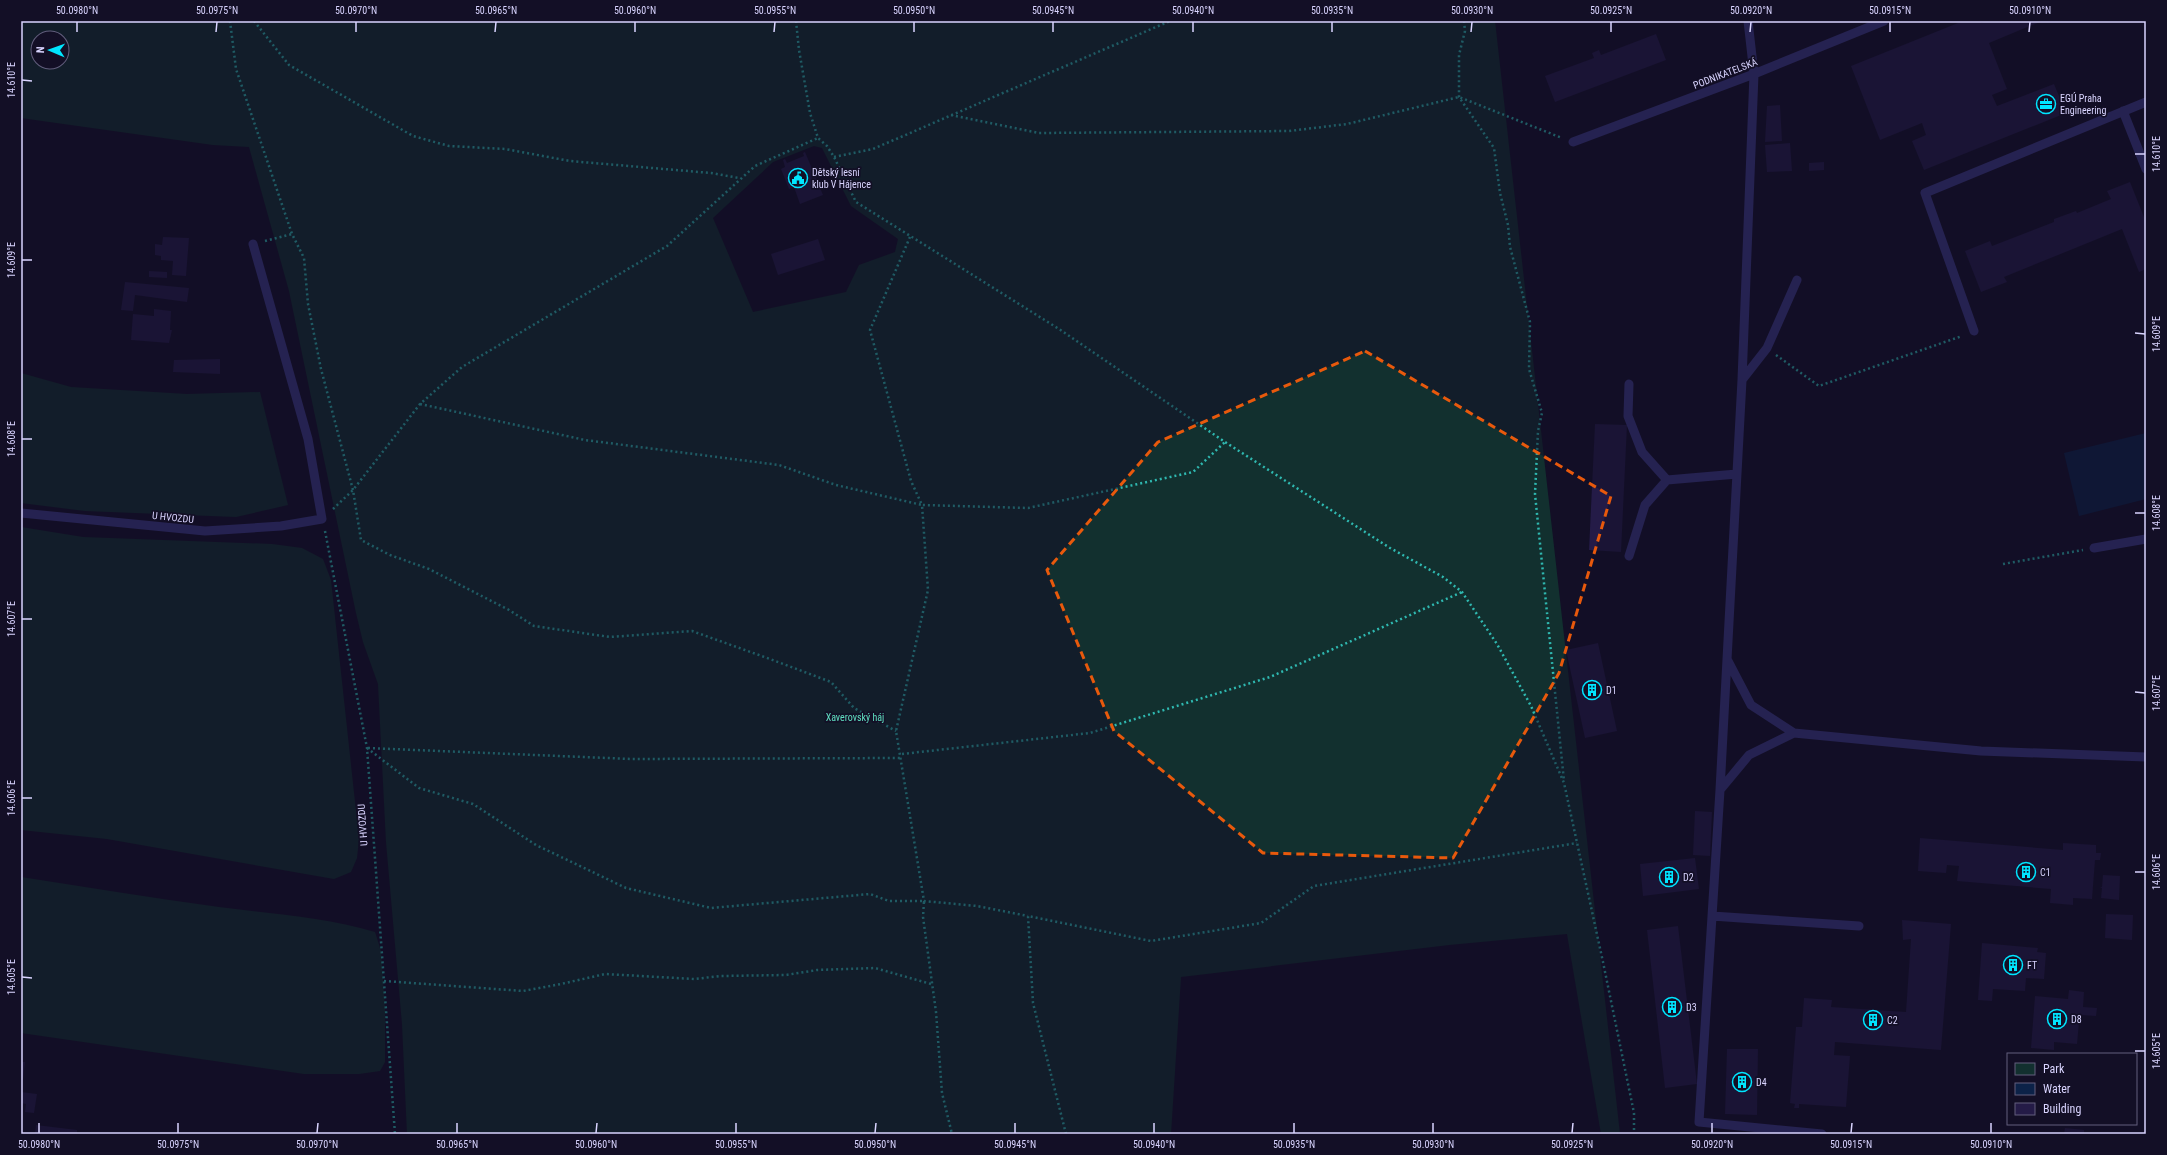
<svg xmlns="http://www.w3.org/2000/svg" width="2167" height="1155" font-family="'Roboto Condensed',sans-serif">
<rect width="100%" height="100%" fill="#130f26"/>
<path fill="#12302f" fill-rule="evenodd" d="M21 21H1495L1620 1134H1601L1567 934 1449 945 1181 977 1171 1134H407L402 1024 386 842 378 684 363 642 356 613 289 291 249 147 213 145 21 118ZM38 38H62V62H38ZM814 146 822 148 851 206 898 239 895 252 859 265 846 292 753 312 713 218 773 162Z
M21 373 71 387 187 394 260 392 288 505 236 517 85 511 21 503Z
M21 527 83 537 272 544 302 548 323 559 331 580 359 839 357 858 351 872 334 879 107 839 21 830Z
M21 877C87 887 153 898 219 907 271 914 325 917 375 932L381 951 385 1008V1062L380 1071 359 1074H304L21 1033Z"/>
<path fill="#0c2248" d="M2146 433V499L2079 516 2064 453Z"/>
<path fill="#241b47" d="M1963 21H1980L1981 23 1987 21H2042L1989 43 2007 89 1992 95 1997 106 2054 84 2066 113 1924 170 1912 141 1926 135 1922 123 1880 140 1851 66Z
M1656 34 1666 60 1555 102 1545 76 1594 58 1592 53 1599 50 1601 55Z
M1780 105 1782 141 1765 142 1767 106Z
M1790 143 1792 171 1767 172 1765 145Z
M805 152 823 195 800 204 794 187 789 189 781 169 785 167 783 160 785 159 787 163 804 156 803 153Z
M1824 162V170L1809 171V163Z
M2130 182 2146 222V269L2139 272 2122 229 2004 277 2007 282 1981 292 1965 251 1990 241 1992 246 2054 222V219L2076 211 2077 213 2111 199 2107 191Z
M163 237 189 238 186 276 172 275 173 261 161 260V256L155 255V244L162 245Z
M818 239 825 260 778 275 771 254Z
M149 271 167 272V278L149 277Z
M125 282 189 288 187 302 135 295 133 311 121 310Z
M154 309 171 311 170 330H172L169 343 131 340 133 314 154 316Z
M220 359V374L173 372 174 360Z
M1595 424 1627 425 1621 552 1589 550Z
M1598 643 1617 731 1585 738 1566 650Z
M1695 811 1712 812 1710 856 1693 855Z
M1920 838 2063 850V843L2096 845V853H2101L2100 860H2095L2092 899 2073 898V905L2050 903 2051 889 1957 881 1959 866 1947 865 1946 873 1918 871Z
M1695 858 1699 889 1643 896 1640 864Z
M2103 875 2120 876 2119 900 2101 898 2102 888H2100L2102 887Z
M2106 914 2133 915 2132 940 2105 938Z
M1902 920 1951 924 1941 1050 1835 1042 1834 1055 1850 1056 1846 1107 1799 1104V1108H1794L1795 1104 1790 1103 1796 1027H1802L1804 998 1832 1000 1831 1007 1906 1012 1911 939 1903 940Z
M1678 926 1697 1084 1665 1088 1647 930Z
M1982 943 2038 948 2037 952 2046 953 2044 979 2026 978 2025 991 1993 989 1992 1001 1978 1000Z
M2069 990 2084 992 2083 1007 2097 1008 2096 1016 2082 1015 2081 1022H2079L2077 1044 2054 1042V1050L2031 1048 2035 996 2068 999Z
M1727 1049H1758L1757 1115 1725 1114Z
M21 1062H25L23 1079H21Z
M21 1092 37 1094 34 1113 25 1112 26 1104 21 1103Z
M36 1125 77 1130V1134H35Z
M2065 1128 2084 1130V1134H2064Z"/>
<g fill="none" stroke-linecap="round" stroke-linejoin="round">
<path stroke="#2fb8b0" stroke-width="2.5" stroke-dasharray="2 3" stroke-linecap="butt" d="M230 21 236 69 292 234 304 258 308 304 321 369 353 490 361 540 390 555 429 569 509 610 534 626 610 637 692 631 770 659 831 682 854 708 896 731
M254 21 289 65 413 136 449 146 505 149 570 161 711 173 739 178
M796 21 799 50 810 113 818 138 827 146 834 157 856 202 1059 329 1225 442 1390 548 1443 577 1462 592 1497 644 1531 706 1564 783 1603 962 1634 1113V1134
M1464 21 1465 31 1459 55V97L1494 148 1500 193 1508 225 1510 247 1530 322 1529 369 1542 413 1538 431 1535 494 1564 781
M951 115 1039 133 1289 131 1347 124 1459 97 1562 138
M834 157 873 149 1170 21
M910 237 870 330 911 481 922 505 1028 508 1193 472 1225 442
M265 241 292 234
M1776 355 1819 386 1962 336
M420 404 585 440 779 465 836 485 922 505 928 590 896 731 924 901 977 906 1028 916
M333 509 353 490 420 404 462 367 667 246 755 166 818 138
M325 531 367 748 395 1134
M2003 564 2083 550
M367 748 419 788 473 804 536 845 626 888 711 908 870 894 889 901H924L923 917 936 1012 942 1093 952 1134
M368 748 631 759 901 758
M902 754 1090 733 1270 677 1462 592
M384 981 523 991 561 984 605 974 694 979 721 976 786 975 817 970 875 968 931 984
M1066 1134 1033 1003 1028 916 1151 941 1261 923 1314 886 1577 843"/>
<path stroke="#3d3a85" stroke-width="9" d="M1748 21 1754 74 1742 380 1720 790 1699 1122 1822 1134
M2123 111 2146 169
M1573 142 1754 74 1884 21
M1974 331 1925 193 2146 102
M1742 380 1767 348 1797 280
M1629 384 1628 416 1642 452 1667 480 1737 474
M21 513 205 531 281 526 322 519 308 439 253 244
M2094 548 2146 539
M1629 556 1645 505 1667 480
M1727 659 1751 705 1794 733
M1720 790 1749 755 1794 733 1981 751 2146 757
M1712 916 1859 926"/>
</g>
<path d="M0 0H2167V1155H0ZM1365 351 1611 496 1559 673 1453 858 1263 853 1114 731 1047 570 1158 442Z" fill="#130f26" fill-opacity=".55" fill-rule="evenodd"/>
<path fill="none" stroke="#e8590c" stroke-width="3" stroke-dasharray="8 5" stroke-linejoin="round" d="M1365 351 1611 496 1559 673 1453 858 1263 853 1114 731 1047 570 1158 442Z"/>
<path fill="none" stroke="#d9d4ff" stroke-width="1.5" d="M77 32V22M216 32 217 22M356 32V22M495 32 496 22M635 32V22M774 32 775 22M914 32V22M1053 32V22M1193 32V22M1332 32V22M1471 32 1472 22M1611 32V22M1750 32 1751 22M1890 32V22M2029 32 2030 22M22 80 32 81M2135 154H2145M22 260H32M2135 333 2145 334M22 439H32M2135 513H2145M22 619H32M2135 692 2145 693M22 798H32M2135 872H2145M22 977 32 978M2135 1051H2145M39 1133V1123M178 1133V1123M317 1133 318 1123M457 1133V1123M596 1133 597 1123M736 1133V1123M875 1133 876 1123M1015 1133V1123M1154 1133V1123M1294 1133V1123M1433 1133V1123M1572 1133 1573 1123M1712 1133V1123M1851 1133 1852 1123M1991 1133V1123"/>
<defs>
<symbol id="office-ring" viewBox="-11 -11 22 22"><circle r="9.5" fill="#130f26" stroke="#00e5ff" stroke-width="1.5"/><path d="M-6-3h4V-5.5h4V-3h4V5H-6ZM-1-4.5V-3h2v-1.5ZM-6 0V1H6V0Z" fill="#00e5ff"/></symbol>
<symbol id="civic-ring" viewBox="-11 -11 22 22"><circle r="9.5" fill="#130f26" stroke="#00e5ff" stroke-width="1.5"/><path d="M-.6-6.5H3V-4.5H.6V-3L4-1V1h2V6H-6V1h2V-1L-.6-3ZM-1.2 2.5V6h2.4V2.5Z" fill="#00e5ff"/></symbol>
<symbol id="building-ring" viewBox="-11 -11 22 22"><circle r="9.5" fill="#130f26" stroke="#00e5ff" stroke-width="1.5"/><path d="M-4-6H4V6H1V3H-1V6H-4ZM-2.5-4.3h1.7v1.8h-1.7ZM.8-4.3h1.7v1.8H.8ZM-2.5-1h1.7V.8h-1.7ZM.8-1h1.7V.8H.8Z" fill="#00e5ff"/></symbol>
</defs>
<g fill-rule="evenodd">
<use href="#office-ring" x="2035" y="93" width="22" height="22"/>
<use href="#civic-ring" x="787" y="167" width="22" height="22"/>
<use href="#building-ring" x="1581" y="679" width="22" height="22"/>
<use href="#building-ring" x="2015" y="861" width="22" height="22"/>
<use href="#building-ring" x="1658" y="866" width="22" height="22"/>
<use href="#building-ring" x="2002" y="954" width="22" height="22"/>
<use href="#building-ring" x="1661" y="996" width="22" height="22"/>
<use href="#building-ring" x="2046" y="1008" width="22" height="22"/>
<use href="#building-ring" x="1862" y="1009" width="22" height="22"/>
<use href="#building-ring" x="1731" y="1071" width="22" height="22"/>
</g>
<g text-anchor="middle" stroke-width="3.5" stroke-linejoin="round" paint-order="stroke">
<g font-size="10" fill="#d9d4ff" stroke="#130f26">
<text transform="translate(1725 73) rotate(-21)" y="4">PODNIKATELSKÁ</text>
<text transform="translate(173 517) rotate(6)" y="4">U HVOZDU</text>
<text transform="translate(362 825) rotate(-94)" y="4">U HVOZDU</text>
</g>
<g font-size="10" fill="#d9d4ff" stroke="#130f26" text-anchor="start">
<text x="2060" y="102">EGÚ Praha<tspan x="2060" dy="12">Engineering</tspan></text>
<text x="812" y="176">Dětský lesní<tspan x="812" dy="12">klub V Hájence</tspan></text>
<text x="1606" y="694">D1</text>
<text x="2040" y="876">C1</text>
<text x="1683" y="881">D2</text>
<text x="2027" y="969">FT</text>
<text x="1686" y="1011">D3</text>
<text x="2071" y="1023">D8</text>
<text x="1887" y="1024">C2</text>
<text x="1756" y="1086">D4</text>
</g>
<g font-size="10" fill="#5fe0c0" stroke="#130f26">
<text x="855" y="721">Xaverovský háj</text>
</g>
</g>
<rect width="2167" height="1155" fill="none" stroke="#130f26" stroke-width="44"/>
<rect x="2007" y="1053" width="130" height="72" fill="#130f26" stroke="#625e7d"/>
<rect x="2015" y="1063" width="20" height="12" fill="#12302f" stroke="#625e7d"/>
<text x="2043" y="1073" font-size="12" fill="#d9d4ff">Park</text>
<rect x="2015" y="1083" width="20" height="12" fill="#0c2248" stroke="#625e7d"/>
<text x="2043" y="1093" font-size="12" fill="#d9d4ff">Water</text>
<rect x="2015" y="1103" width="20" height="12" fill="#241b47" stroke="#625e7d"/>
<text x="2043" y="1113" font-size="12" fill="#d9d4ff">Building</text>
<g transform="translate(50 50) rotate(272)"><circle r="19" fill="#130f26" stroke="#625e7d"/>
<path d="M0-3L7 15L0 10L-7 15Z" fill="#00e5ff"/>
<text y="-6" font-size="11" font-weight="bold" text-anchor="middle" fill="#d9d4ff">N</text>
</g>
<rect x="22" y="22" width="2123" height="1111" fill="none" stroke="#d9d4ff" stroke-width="1.5"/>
<g font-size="10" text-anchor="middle" fill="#d9d4ff">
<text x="77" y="14">50.0980°N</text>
<text x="217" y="14">50.0975°N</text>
<text x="356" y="14">50.0970°N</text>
<text x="496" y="14">50.0965°N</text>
<text x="635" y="14">50.0960°N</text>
<text x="775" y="14">50.0955°N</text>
<text x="914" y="14">50.0950°N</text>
<text x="1053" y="14">50.0945°N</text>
<text x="1193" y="14">50.0940°N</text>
<text x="1332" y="14">50.0935°N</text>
<text x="1472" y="14">50.0930°N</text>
<text x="1611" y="14">50.0925°N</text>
<text x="1751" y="14">50.0920°N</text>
<text x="1890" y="14">50.0915°N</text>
<text x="2030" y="14">50.0910°N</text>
<text transform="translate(11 80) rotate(-90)" y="4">14.610°E</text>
<text transform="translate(2156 154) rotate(-90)" y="4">14.610°E</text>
<text transform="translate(11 260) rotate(-90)" y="4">14.609°E</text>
<text transform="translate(2156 334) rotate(-90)" y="4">14.609°E</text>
<text transform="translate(11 439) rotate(-90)" y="4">14.608°E</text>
<text transform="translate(2156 513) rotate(-90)" y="4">14.608°E</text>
<text transform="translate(11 619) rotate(-90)" y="4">14.607°E</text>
<text transform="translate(2156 693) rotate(-90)" y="4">14.607°E</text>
<text transform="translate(11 798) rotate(-90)" y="4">14.606°E</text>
<text transform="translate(2156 872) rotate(-90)" y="4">14.606°E</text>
<text transform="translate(11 977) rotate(-90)" y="4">14.605°E</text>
<text transform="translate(2156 1051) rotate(-90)" y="4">14.605°E</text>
<text x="39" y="1148">50.0980°N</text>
<text x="178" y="1148">50.0975°N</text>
<text x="317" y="1148">50.0970°N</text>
<text x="457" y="1148">50.0965°N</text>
<text x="596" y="1148">50.0960°N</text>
<text x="736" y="1148">50.0955°N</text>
<text x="875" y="1148">50.0950°N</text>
<text x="1015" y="1148">50.0945°N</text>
<text x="1154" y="1148">50.0940°N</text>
<text x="1294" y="1148">50.0935°N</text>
<text x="1433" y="1148">50.0930°N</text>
<text x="1572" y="1148">50.0925°N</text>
<text x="1712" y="1148">50.0920°N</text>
<text x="1851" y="1148">50.0915°N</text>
<text x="1991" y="1148">50.0910°N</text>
</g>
</svg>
